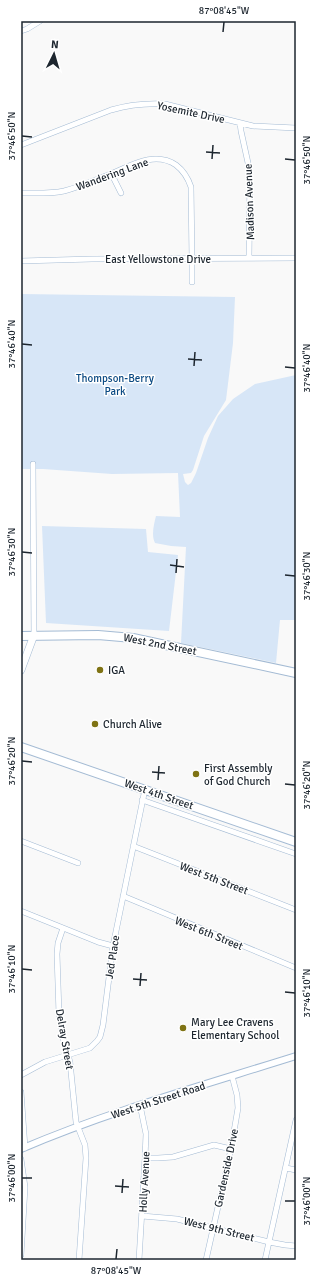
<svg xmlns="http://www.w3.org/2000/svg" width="317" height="1281" font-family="Signika,sans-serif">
<rect width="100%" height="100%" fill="#f9f9f9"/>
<path fill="#d7e6f7" d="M21 294 235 297 233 343 226 400 204 436 193 470 191 473 183 474 185 482 188 485 191 483 196 473 208 438 218 416 233 399 255 384 296 375V620H280L276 663 181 643 186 547 171 546 155 543C151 535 154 524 156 516L180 517 178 473 112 474 43 469H21Z
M42 526 146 529 148 552 178 555 169 631 46 623Z"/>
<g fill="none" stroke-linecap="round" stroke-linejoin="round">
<defs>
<path id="minor" d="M21 31 27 29 40 21
M240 123 241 131 250 172 249 258
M21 145 111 110C128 105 148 103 165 104L253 126 296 128
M111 173 121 193
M21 193C35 193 50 194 64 191 80 187 97 179 113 173 132 165 155 151 176 165 184 171 188 178 191 187L192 259V282
M21 261 92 259 296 258
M33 464 34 635
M142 800 296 854
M21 841 78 863
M133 846 296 910
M123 896 296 968
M21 911 98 942 113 946
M63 928 58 943 57 954 59 1014 63 1038 70 1062 76 1122 85 1145 86 1158 79 1260
M21 1075 45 1062 90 1048 97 1041 100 1037 103 1025 113 946 145 789
M21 1092 25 1148
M145 1158H158L173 1157 214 1145 231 1149
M21 1159 25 1187 21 1255
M286 1168 296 1170
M142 1216 177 1219 269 1242 285 1245 296 1246
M139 1260 145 1158 146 1134 140 1105
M206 1260 231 1149 238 1108 237 1095 232 1076
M265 1260 296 1120"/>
<path id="tertiary" d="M21 1149C110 1111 204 1085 296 1056"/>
<path id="secondary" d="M21 670 34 635"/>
<path id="primary" d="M21 636 98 635 133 638 296 673
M21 747 296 842"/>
</defs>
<use href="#minor" stroke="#a4bbd4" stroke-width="6"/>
<use href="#tertiary" stroke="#a4bbd4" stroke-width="8"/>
<use href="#secondary" stroke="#a4bbd4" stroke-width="8"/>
<use href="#primary" stroke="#a4bbd4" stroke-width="10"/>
<use href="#minor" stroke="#fff" stroke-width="5"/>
<use href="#tertiary" stroke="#fff" stroke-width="6"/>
<use href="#secondary" stroke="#fff" stroke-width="7"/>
<use href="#primary" stroke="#fff" stroke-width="8"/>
</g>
<path fill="none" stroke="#1d262f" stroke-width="1.5" d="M223 32 224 22M22 136 32 137M206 152 220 153M212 159 213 145M285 159 295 160M22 344 32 345M188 359 202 360M194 366 195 352M285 367 295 368M22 552 32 553M170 565 184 567M176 573 177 559M285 575 295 576M22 761 32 762M152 772 165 773M158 780 159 766M285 784 295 785M22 969 32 970M133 979 147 980M140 986 141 973M285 992 295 993M22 1178H32M115 1186 129 1187M122 1193 123 1179M285 1201H295M116 1259 117 1249"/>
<g fill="#7f7314" stroke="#fff" stroke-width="1.5">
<circle cx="100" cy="670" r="4"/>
<circle cx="95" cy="724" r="4"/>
<circle cx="196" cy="774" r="4"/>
<circle cx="183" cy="1028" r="4"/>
</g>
<g text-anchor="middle" stroke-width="3" stroke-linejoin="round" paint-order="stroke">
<g font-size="11" fill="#1d262f" stroke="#fff">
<text transform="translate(191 112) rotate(12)" y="4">Yosemite Drive</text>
<text transform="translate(112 174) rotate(-20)" y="4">Wandering Lane</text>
<text transform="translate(249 202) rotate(-92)" y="4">Madison Avenue</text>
<text x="158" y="263">East Yellowstone Drive</text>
<text transform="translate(160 644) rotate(11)" y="4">West 2nd Street</text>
<text transform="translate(159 794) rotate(19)" y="4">West 4th Street</text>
<text transform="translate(214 878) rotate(21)" y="4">West 5th Street</text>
<text transform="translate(209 933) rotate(22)" y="4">West 6th Street</text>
<text transform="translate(112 957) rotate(-81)" y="4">Jed Place</text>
<text transform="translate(65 1039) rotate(80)" y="4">Delray Street</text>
<text transform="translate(158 1100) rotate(-18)" y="4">West 5th Street Road</text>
<text transform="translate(226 1168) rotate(-78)" y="4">Gardenside Drive</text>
<text transform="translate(144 1182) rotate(-87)" y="4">Holly Avenue</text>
<text transform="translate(219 1229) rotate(14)" y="4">West 9th Street</text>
</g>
<g font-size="11" fill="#0a4982" stroke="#fff">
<text x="115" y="382">Thompson-Berry<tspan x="115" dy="13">Park</tspan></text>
</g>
<g font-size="11" fill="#1d262f" stroke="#fff" text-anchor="start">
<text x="108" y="674">IGA</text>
<text x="103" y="728">Church Alive</text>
<text x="204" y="772">First Assembly<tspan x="204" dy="13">of God Church</tspan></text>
<text x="191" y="1026">Mary Lee Cravens<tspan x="191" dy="13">Elementary School</tspan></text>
</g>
</g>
<rect width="317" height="1281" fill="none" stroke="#ffffff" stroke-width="44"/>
<g transform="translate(54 54) rotate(5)" stroke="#ffffff" stroke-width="3" paint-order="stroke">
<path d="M0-3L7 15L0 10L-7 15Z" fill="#1d262f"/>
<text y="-6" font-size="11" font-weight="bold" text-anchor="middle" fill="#1d262f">N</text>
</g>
<rect x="22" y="22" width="273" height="1237" fill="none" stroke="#1d262f" stroke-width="1.5"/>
<g font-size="10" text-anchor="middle" fill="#1d262f">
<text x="224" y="14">87°08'45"W</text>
<text transform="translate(11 136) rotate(-90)" y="4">37°46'50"N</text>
<text transform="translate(306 160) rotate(-90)" y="4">37°46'50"N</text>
<text transform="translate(11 344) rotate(-90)" y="4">37°46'40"N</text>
<text transform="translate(306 368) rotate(-90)" y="4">37°46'40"N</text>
<text transform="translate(11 552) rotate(-90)" y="4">37°46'30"N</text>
<text transform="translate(306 576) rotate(-90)" y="4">37°46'30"N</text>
<text transform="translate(11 761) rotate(-90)" y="4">37°46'20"N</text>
<text transform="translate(306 785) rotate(-90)" y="4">37°46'20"N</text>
<text transform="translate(11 969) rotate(-90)" y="4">37°46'10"N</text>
<text transform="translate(306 993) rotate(-90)" y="4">37°46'10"N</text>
<text transform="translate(11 1178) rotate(-90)" y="4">37°46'00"N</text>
<text transform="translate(306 1201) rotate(-90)" y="4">37°46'00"N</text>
<text x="116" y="1274">87°08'45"W</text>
</g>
</svg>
